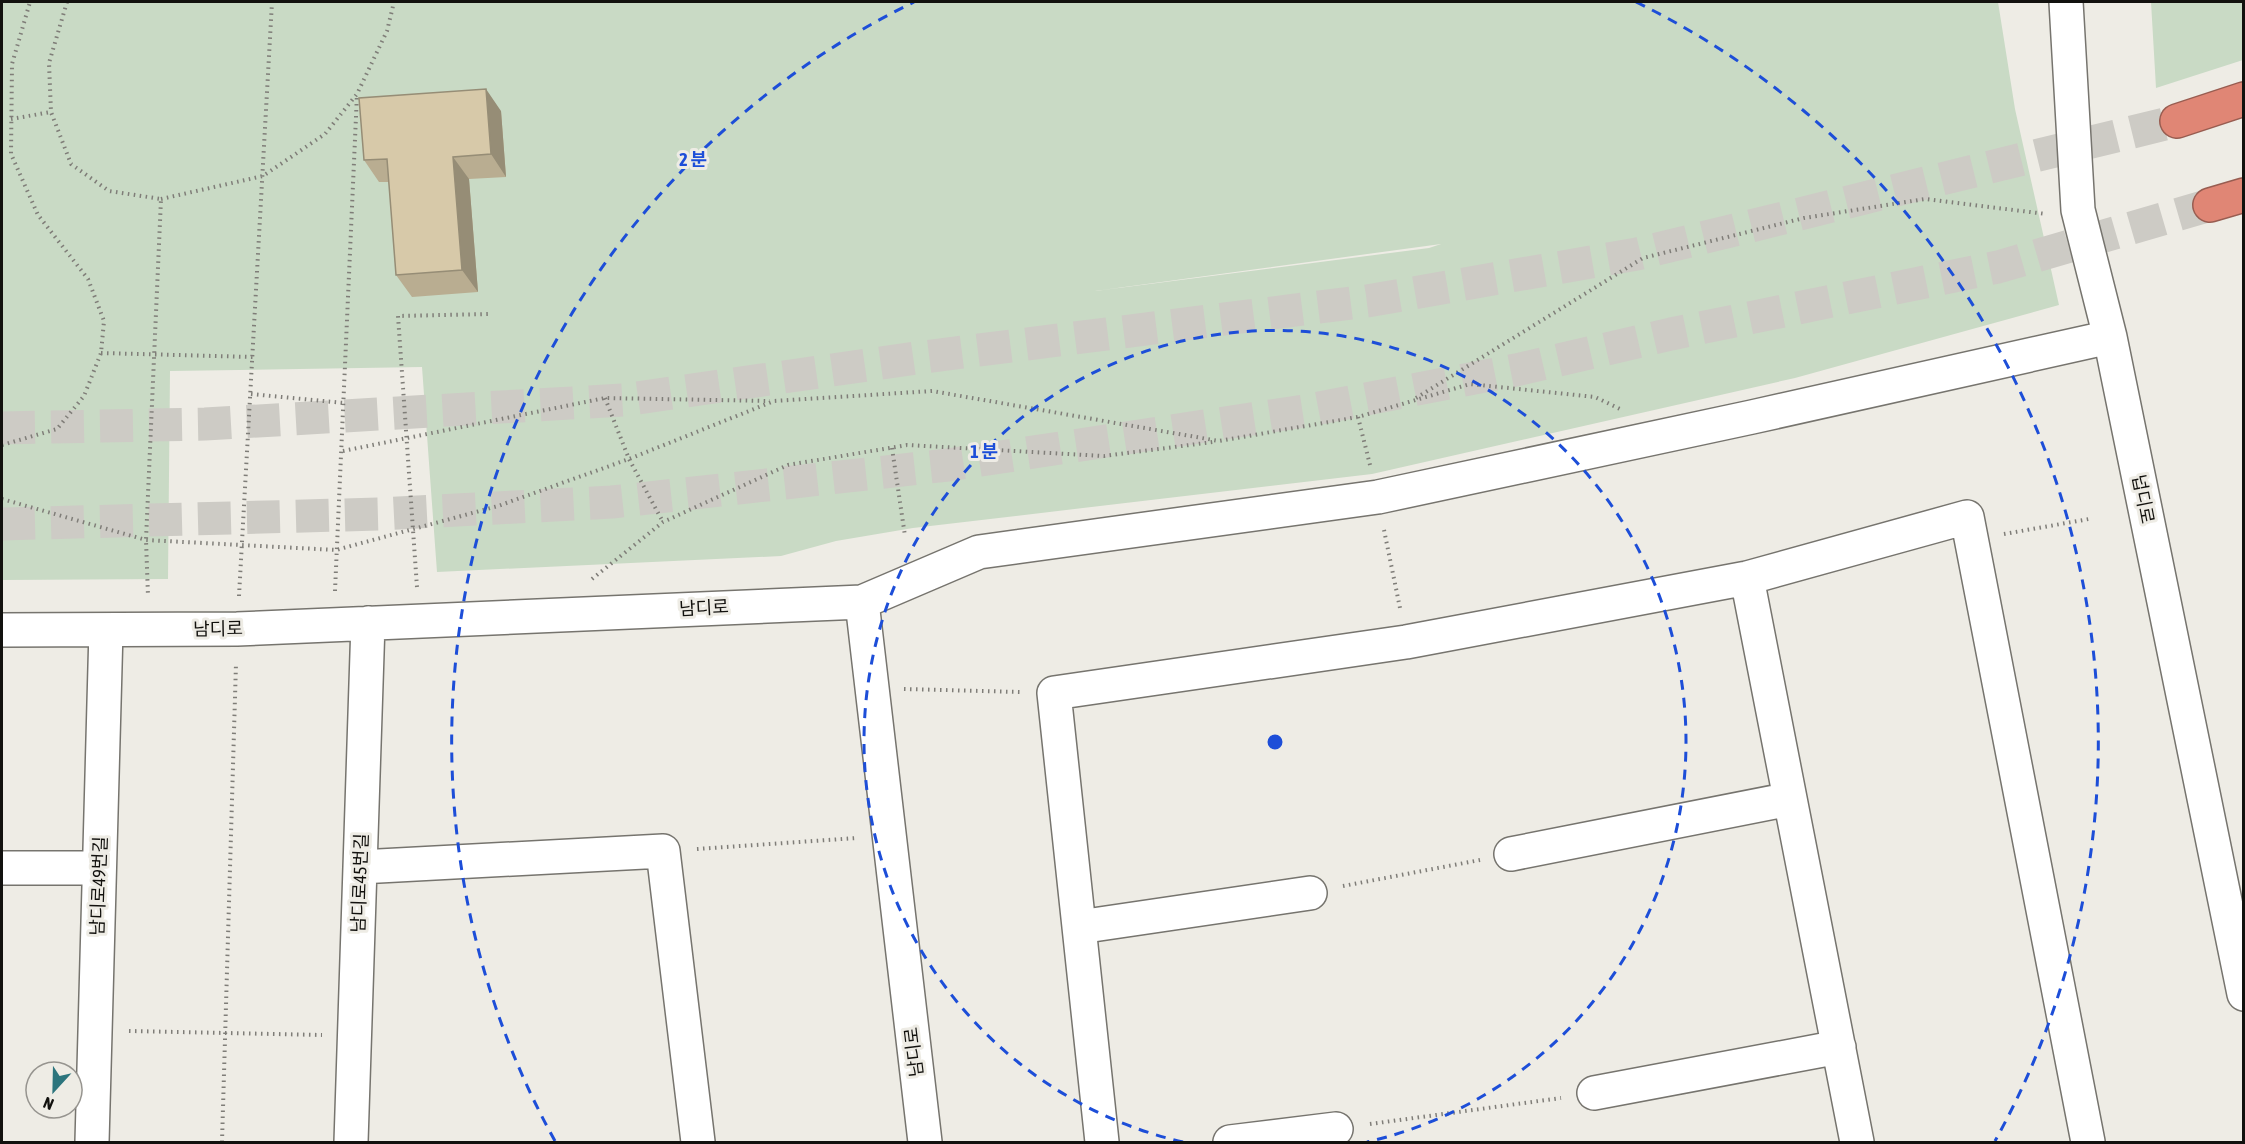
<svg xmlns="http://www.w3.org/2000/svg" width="2245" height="1144" font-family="'Asap Condensed','Noto Sans KR',sans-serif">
<rect width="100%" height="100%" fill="#eeece5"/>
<path fill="#c9dac5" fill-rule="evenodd" d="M2 2H1998L2015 109 2059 305 1795 378 1372 474 913 528 836 541 781 556 437 572 422 367 170 371 168 579 2 580ZM1441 244 1429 248 1095 291Z
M2151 2H2243V60L2156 88Z"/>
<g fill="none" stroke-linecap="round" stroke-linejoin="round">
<path stroke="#cdcbc5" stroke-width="33" stroke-dasharray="33 16" stroke-linecap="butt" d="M2 428 205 424 623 400 916 358 1367 301 1637 254 2177 121
M2 524 379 514 612 502 948 465 1304 411 1516 370 1671 334 1998 267 2210 205"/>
<defs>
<path id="minor" d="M2066 2 2078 210 2110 337 2244 994
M1747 578 1857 1142
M862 602 979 552 1378 497 1752 417 2110 337
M2 630 237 629 862 602 925 1142
M1511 854 1790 799
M360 867 663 851 698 1142
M2 868H99
M1079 927 1310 893
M1594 1093 1839 1047
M92 1142 106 630
M351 1142 368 623
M1102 1142 1054 693 1406 642 1747 578 1967 517 2088 1142
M1230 1142 1336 1129"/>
<path id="highway" d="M2177 121 2244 99
M2210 205 2244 195"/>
</defs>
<use href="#minor" stroke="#76746e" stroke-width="36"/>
<use href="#highway" stroke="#985d51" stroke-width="36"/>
<path stroke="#7f7d78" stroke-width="4" stroke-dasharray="1.5 4.5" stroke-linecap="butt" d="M67 2 49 63 51 112 71 164 109 191 161 199 146 540 148 596
M11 119 51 112
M161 199 263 176 325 134 357 94 387 31 394 2
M101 353 253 357
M251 394 344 403
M605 398 629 459 663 522
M1416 398 1643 258 1804 218 1925 199 2046 214
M1358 417 1370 465
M2 445 57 429 84 396 101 353 104 321 88 279 38 215 11 154 12 64 30 2
M892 448 905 536
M343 451 605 398 770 401
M2 499 146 540 336 550 498 506 629 459 774 401 932 391 1219 441 1358 417 1470 384 1595 397 1620 409
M1384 530 1400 608
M2004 534 2089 519
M592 579 663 522 788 465 907 445 1104 456 1213 442
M417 587 398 316 490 314
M335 591 357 94
M239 596 272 2
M904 689 1020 692
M697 849 857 838
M1343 886 1480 860
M129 1031 322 1035
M1370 1124 1561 1098
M222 1142 236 663"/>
<use href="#minor" stroke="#fff" stroke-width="33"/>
<use href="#highway" stroke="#e08675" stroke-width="33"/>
</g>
<path fill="#b9ad91" d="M501 111 506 177 469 179 478 292 412 297 396 275 389 182H379L364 160Z"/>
<path fill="#968d76" d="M486 89 501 111 506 177 491 154Z
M453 157 469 179 478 292 462 270Z"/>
<path fill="#d7c9a9" stroke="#968d76" stroke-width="1.5" d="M486 89 491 154 453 157 462 270 396 275 387 159 364 160 359 98Z"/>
<g fill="none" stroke="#1d4ed8" stroke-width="3" stroke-dasharray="10 8">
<path d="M1183 1142A411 411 0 1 1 1367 1142"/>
<path d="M555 1141A823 823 0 0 1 914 2M1636 2A823 823 0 0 1 1995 1141"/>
</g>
<g text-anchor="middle" stroke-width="6" stroke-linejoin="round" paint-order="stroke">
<g font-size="18" fill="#12110e" stroke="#eeece5">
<text transform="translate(2143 499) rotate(79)" y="6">넙디로</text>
<text transform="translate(704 608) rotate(-3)" y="6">남디로</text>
<text transform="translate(218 629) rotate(-1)" y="6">남디로</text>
<text transform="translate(360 883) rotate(-88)" y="6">남디로45번길</text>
<text transform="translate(99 886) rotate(-88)" y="6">남디로49번길</text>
<text transform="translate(914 1052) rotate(-97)" y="6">남디로</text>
</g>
</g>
<circle cx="1275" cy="742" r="9" fill="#1d4ed8" stroke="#eeece5" stroke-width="3"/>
<g font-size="18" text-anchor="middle" font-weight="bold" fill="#1d4ed8" stroke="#eeece5" stroke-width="6" stroke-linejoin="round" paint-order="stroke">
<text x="693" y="166">2 분</text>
<text x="984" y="458">1 분</text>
</g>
<rect width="2245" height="1144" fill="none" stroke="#12110e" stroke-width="6"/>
<g transform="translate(54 1090) rotate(202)"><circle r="28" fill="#eeece5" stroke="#96948f" stroke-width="1.5"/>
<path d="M0-4.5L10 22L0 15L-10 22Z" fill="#2c757d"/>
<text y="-9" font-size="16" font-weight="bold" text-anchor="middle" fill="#12110e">N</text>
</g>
</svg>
